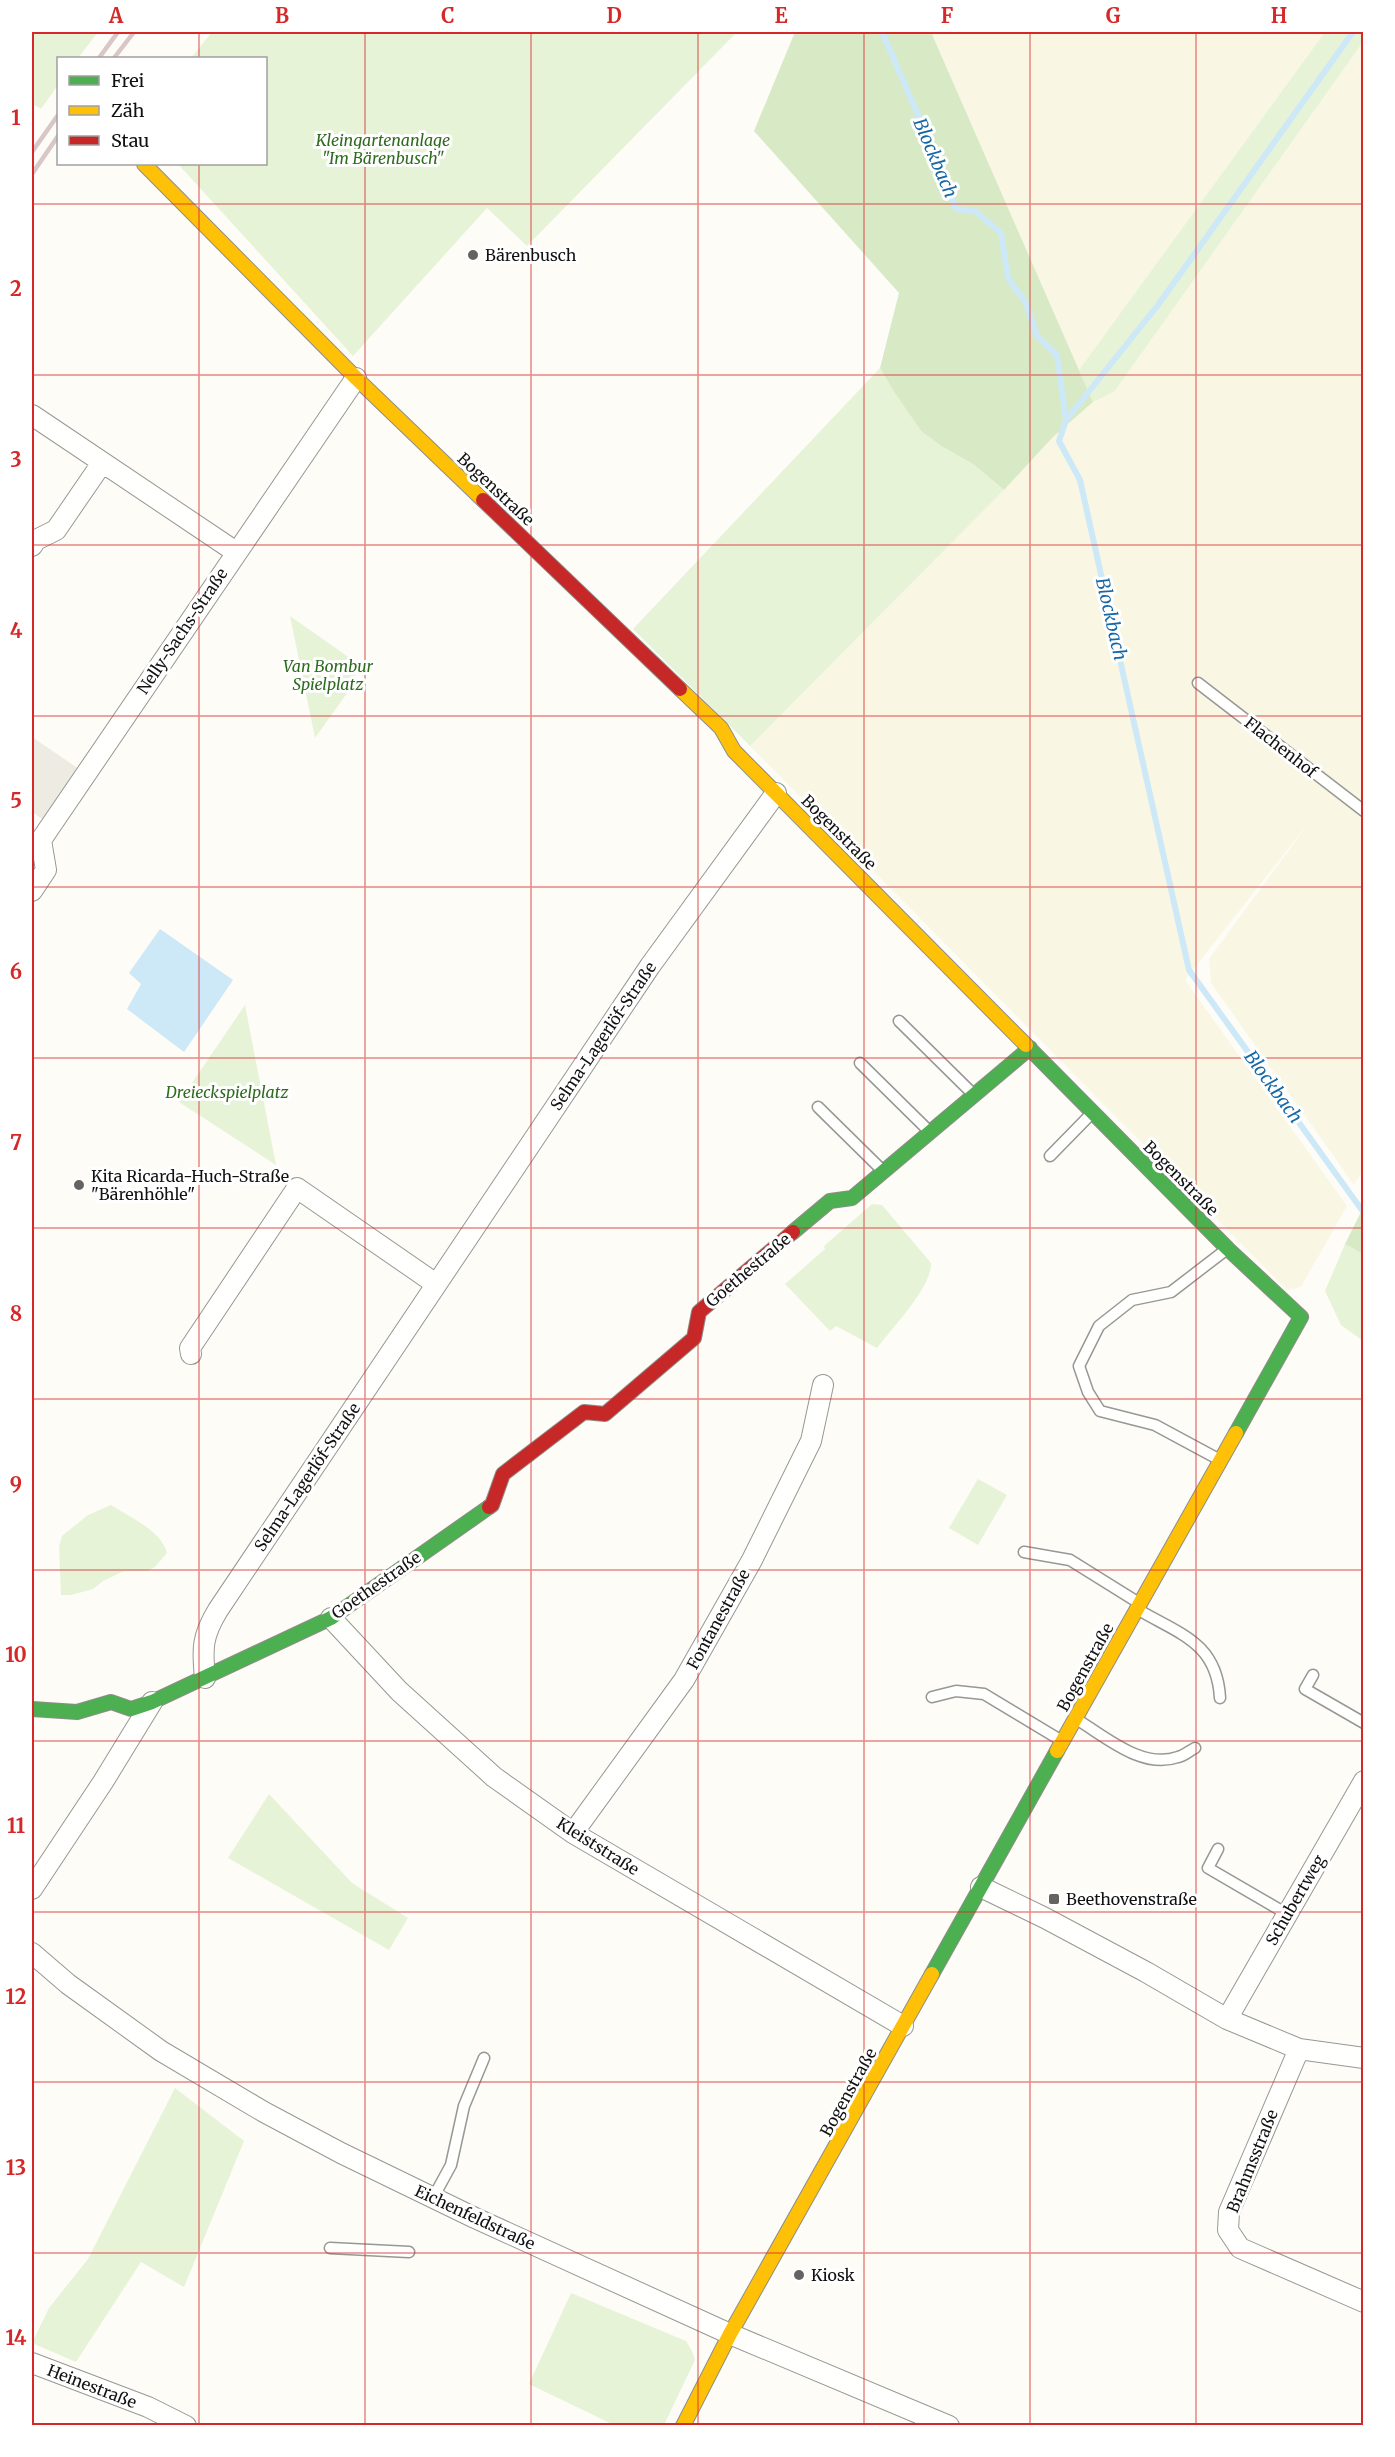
<svg xmlns="http://www.w3.org/2000/svg" width="1395" height="2457" font-family="Merriweather,serif">
<rect width="100%" height="100%" fill="#fdfcf7"/>
<path fill="#f9f7e4" d="M931 32H1325L1079 370Z
M1363 42 1364 1169 1354 1185 1211 983 1209 959 1310 821 1185 980 1347 1206 1301 1287 1287 1290 750 746 1004 490 1053 437 1093 402 1114 392Z"/>
<path fill="#e7f3d7" d="M32 32H98L78 58H58V85L41 109 32 103Z
M212 32H737L527 246 487 208 353 356 178 164H266V58H191Z
M1325 32H1363V42L1114 392 1093 402 1079 370Z
M880 368 894 392 921 431 941 446 973 464 1004 490 750 746 633 629Z
M290 616 354 661 355 682 315 738Z
M245 1005 276 1165 179 1102Z
M872 1204 882 1205 931 1263C932 1287 892 1328 877 1348L836 1326 830 1331 785 1284 825 1249 824 1246Z
M1345 1244 1363 1254V1341L1341 1325 1325 1291Z
M978 1479 1007 1495 978 1545 949 1528Z
M111 1505C128 1516 162 1531 167 1553L155 1567 147 1571H124L103 1581 93 1589 71 1595H61L59 1546 62 1536 88 1515Z
M269 1794 352 1883 408 1918 389 1950 228 1858Z
M175 2088 244 2141 184 2287 141 2262 76 2362 32 2343 49 2308 88 2259Z
M571 2293 686 2341 692 2351 695 2360 664 2425H614L529 2384Z"/>
<path fill="#d8eac5" d="M795 32H931L1093 402 1053 437 1004 490 973 464 941 446 921 431 894 392 880 368 899 293 754 131Z
M1363 1208V1254L1345 1244Z"/>
<path fill="#edebe2" d="M32 737 79 769 44 820 32 812Z"/>
<path fill="#cde8f7" d="M160 929 233 980 184 1052 127 1009 141 984 129 973Z"/>
<g fill="none" stroke-linecap="round" stroke-linejoin="round">
<path stroke="#cde8f7" stroke-width="6" d="M882 32 945 177 956 209 975 211 1001 233 1008 278 1026 303 1037 336 1057 355 1066 420 1059 441 1080 480 1189 970 1364 1213
M1066 420 1158 305 1353 32"/>
<defs>
<path id="lane" d="M1198 683 1364 811
M899 1021 974 1095
M860 1063 930 1132
M818 1107 883 1171
M1050 1156 1093 1112
M1220 1460 1155 1425 1100 1411 1088 1392 1079 1366 1099 1326 1132 1300 1171 1292 1227 1249
M1024 1552 1070 1560 1139 1603
M1137 1609C1179 1634 1217 1642 1220 1698
M1313 1675 1305 1689 1364 1723
M932 1697 956 1691 984 1694 1062 1741
M1076 1719C1105 1736 1142 1770 1178 1757 1184 1756 1189 1751 1195 1748
M1218 1849 1208 1868 1287 1914
M433 2198 451 2165 464 2106 484 2058
M330 2248 409 2252"/>
<path id="street" d="M32 415 236 552
M32 546 36 540 56 530 102 463
M32 891 46 870 41 840 356 378
M191 1354 190 1348 297 1188 436 1284
M331 1618 399 1691 494 1777 573 1833 903 2026
M205 1678C202 1649 202 1636 218 1610L650 966 776 793
M573 1833 684 1680 752 1560 811 1441 823 1385
M981 1887 1045 1918 1146 1972 1227 2019 1299 2049 1364 2058
M32 1889 103 1782 152 1702
M32 1953 68 1984 161 2051 264 2112 341 2153 475 2218 730 2334 949 2426
M1227 2019 1364 1781
M1299 2049 1229 2212 1228 2230 1240 2248 1364 2302
M32 2363 148 2407 186 2426"/>
<path id="fast" d="M1026 1045 1228 1249 1301 1317 1236 1433
M793 1232 830 1201 852 1198 1030 1048
M32 1709 77 1712 111 1702 131 1709 152 1702 331 1618 489 1507
M932 1974 1057 1751"/>
<path id="slow" d="M144 164 356 378 483 500
M680 689 721 728 734 751 1026 1045
M1057 1751 1236 1433
M683 2426 730 2334 932 1974"/>
<path id="jam" d="M483 500 680 689
M489 1507 492 1505 503 1474 584 1412 605 1414 694 1338 699 1312 793 1232"/>
</defs>
<use href="#lane" stroke="#979795" stroke-width="13"/>
<use href="#street" stroke="#979795" stroke-width="22"/>
<use href="#fast" stroke="#8e8d8b" stroke-width="16"/>
<use href="#slow" stroke="#8e8d8b" stroke-width="16"/>
<use href="#jam" stroke="#8e8d8b" stroke-width="16"/>
<use href="#lane" stroke="#fffffe" stroke-width="10"/>
<use href="#street" stroke="#fffffe" stroke-width="20"/>
<use href="#fast" stroke="#4caf50" stroke-width="14"/>
<use href="#slow" stroke="#ffc107" stroke-width="14"/>
<use href="#jam" stroke="#c62828" stroke-width="14"/>
<path stroke="#d9c6c7" stroke-width="4.5" d="M99 58 118 32
M114 58 134 32
M32 152 58 115
M32 174 58 136"/>
</g>
<path fill="none" stroke="#d62828" stroke-width="1.5" stroke-opacity="0.55" d="M199 32V58M365 32V2426M531 32V2426M698 32V2426M864 32V2426M1030 32V2426M1196 32V2426M199 164V2426M32 204H1364M32 375H1364M32 545H1364M32 716H1364M32 887H1364M32 1058H1364M32 1228H1364M32 1399H1364M32 1570H1364M32 1741H1364M32 1912H1364M32 2082H1364M32 2253H1364"/>
<g fill="#646362" stroke="#fff" stroke-width="2">
<circle cx="473" cy="255" r="6"/>
<circle cx="79" cy="1185" r="6"/>
<rect x="1048" y="1893" width="12" height="12" rx="3"/>
<circle cx="799" cy="2275" r="6"/>
</g>
<g text-anchor="middle" stroke-width="6" stroke-linejoin="round" paint-order="stroke">
<g font-size="16" font-style="italic" fill="#2f6b1f" stroke="#fff">
<text x="383" y="146">Kleingartenanlage<tspan x="383" dy="18">"Im Bärenbusch"</tspan></text>
<text x="328" y="672">Van Bombur<tspan x="328" dy="18">Spielplatz</tspan></text>
<text x="227" y="1098">Dreieckspielplatz</text>
</g>
<g font-size="16" fill="#111" stroke="#fff" text-anchor="start">
<text x="485" y="261">Bärenbusch</text>
<text x="91" y="1182">Kita Ricarda-Huch-Straße<tspan x="91" dy="18">"Bärenhöhle"</tspan></text>
<text x="1066" y="1905">Beethovenstraße</text>
<text x="811" y="2281">Kiosk</text>
</g>
<g font-size="16" fill="#111" stroke="#fff">
<text transform="translate(496 489) rotate(43)" y="6">Bogenstraße</text>
<text transform="translate(182 631) rotate(-56)" y="6">Nelly-Sachs-Straße</text>
<text transform="translate(1281 747) rotate(38)" y="6">Flachenhof</text>
<text transform="translate(839 832) rotate(45)" y="6">Bogenstraße</text>
<text transform="translate(603 1036) rotate(-56)" y="6">Selma-Lagerlöf-Straße</text>
<text transform="translate(1181 1178) rotate(45)" y="6">Bogenstraße</text>
<text transform="translate(748 1270) rotate(-40)" y="6">Goethestraße</text>
<text transform="translate(307 1477) rotate(-56)" y="6">Selma-Lagerlöf-Straße</text>
<text transform="translate(376 1585) rotate(-35)" y="6">Goethestraße</text>
<text transform="translate(718 1619) rotate(-61)" y="6">Fontanestraße</text>
<text transform="translate(1085 1667) rotate(-61)" y="6">Bogenstraße</text>
<text transform="translate(598 1846) rotate(32)" y="6">Kleiststraße</text>
<text transform="translate(1295 1900) rotate(-60)" y="6">Schubertweg</text>
<text transform="translate(848 2092) rotate(-61)" y="6">Bogenstraße</text>
<text transform="translate(1252 2161) rotate(-68)" y="6">Brahmsstraße</text>
<text transform="translate(475 2217) rotate(25)" y="6">Eichenfeldstraße</text>
<text transform="translate(92 2386) rotate(21)" y="6">Heinestraße</text>
</g>
<g font-size="18" font-style="italic" fill="#1768a6" stroke="#fff">
<text transform="translate(935 158) rotate(67)" y="6">Blockbach</text>
<text transform="translate(1111 619) rotate(77)" y="6">Blockbach</text>
<text transform="translate(1273 1087) rotate(54)" y="6">Blockbach</text>
</g>
</g>
<rect width="1395" height="2457" fill="none" stroke="#ffffff" stroke-width="66"/>
<rect x="57" y="57" width="210" height="108" fill="#ffffff" stroke="#a0a0a0" stroke-width="1.5"/>
<rect x="69" y="76" width="30" height="9" fill="#4caf50" stroke="#a0a0a0" stroke-width="1.5"/>
<text x="111" y="87" font-size="18" fill="#111111">Frei</text>
<rect x="69" y="106" width="30" height="9" fill="#ffc107" stroke="#a0a0a0" stroke-width="1.5"/>
<text x="111" y="117" font-size="18" fill="#111111">Zäh</text>
<rect x="69" y="136" width="30" height="9" fill="#c62828" stroke="#a0a0a0" stroke-width="1.5"/>
<text x="111" y="147" font-size="18" fill="#111111">Stau</text>
<rect x="33" y="33" width="1329" height="2391" fill="none" stroke="#d62828" stroke-width="2"/>
<g font-size="20" text-anchor="middle" font-weight="bold" fill="#d62828">
<text x="116" y="23">A</text>
<text x="282" y="23">B</text>
<text x="448" y="23">C</text>
<text x="614" y="23">D</text>
<text x="781" y="23">E</text>
<text x="947" y="23">F</text>
<text x="1113" y="23">G</text>
<text x="1279" y="23">H</text>
<text x="16" y="125">1</text>
<text x="16" y="296">2</text>
<text x="16" y="467">3</text>
<text x="16" y="638">4</text>
<text x="16" y="808">5</text>
<text x="16" y="979">6</text>
<text x="16" y="1150">7</text>
<text x="16" y="1321">8</text>
<text x="16" y="1492">9</text>
<text x="16" y="1662">10</text>
<text x="16" y="1833">11</text>
<text x="16" y="2004">12</text>
<text x="16" y="2175">13</text>
<text x="16" y="2345">14</text>
</g>
</svg>
